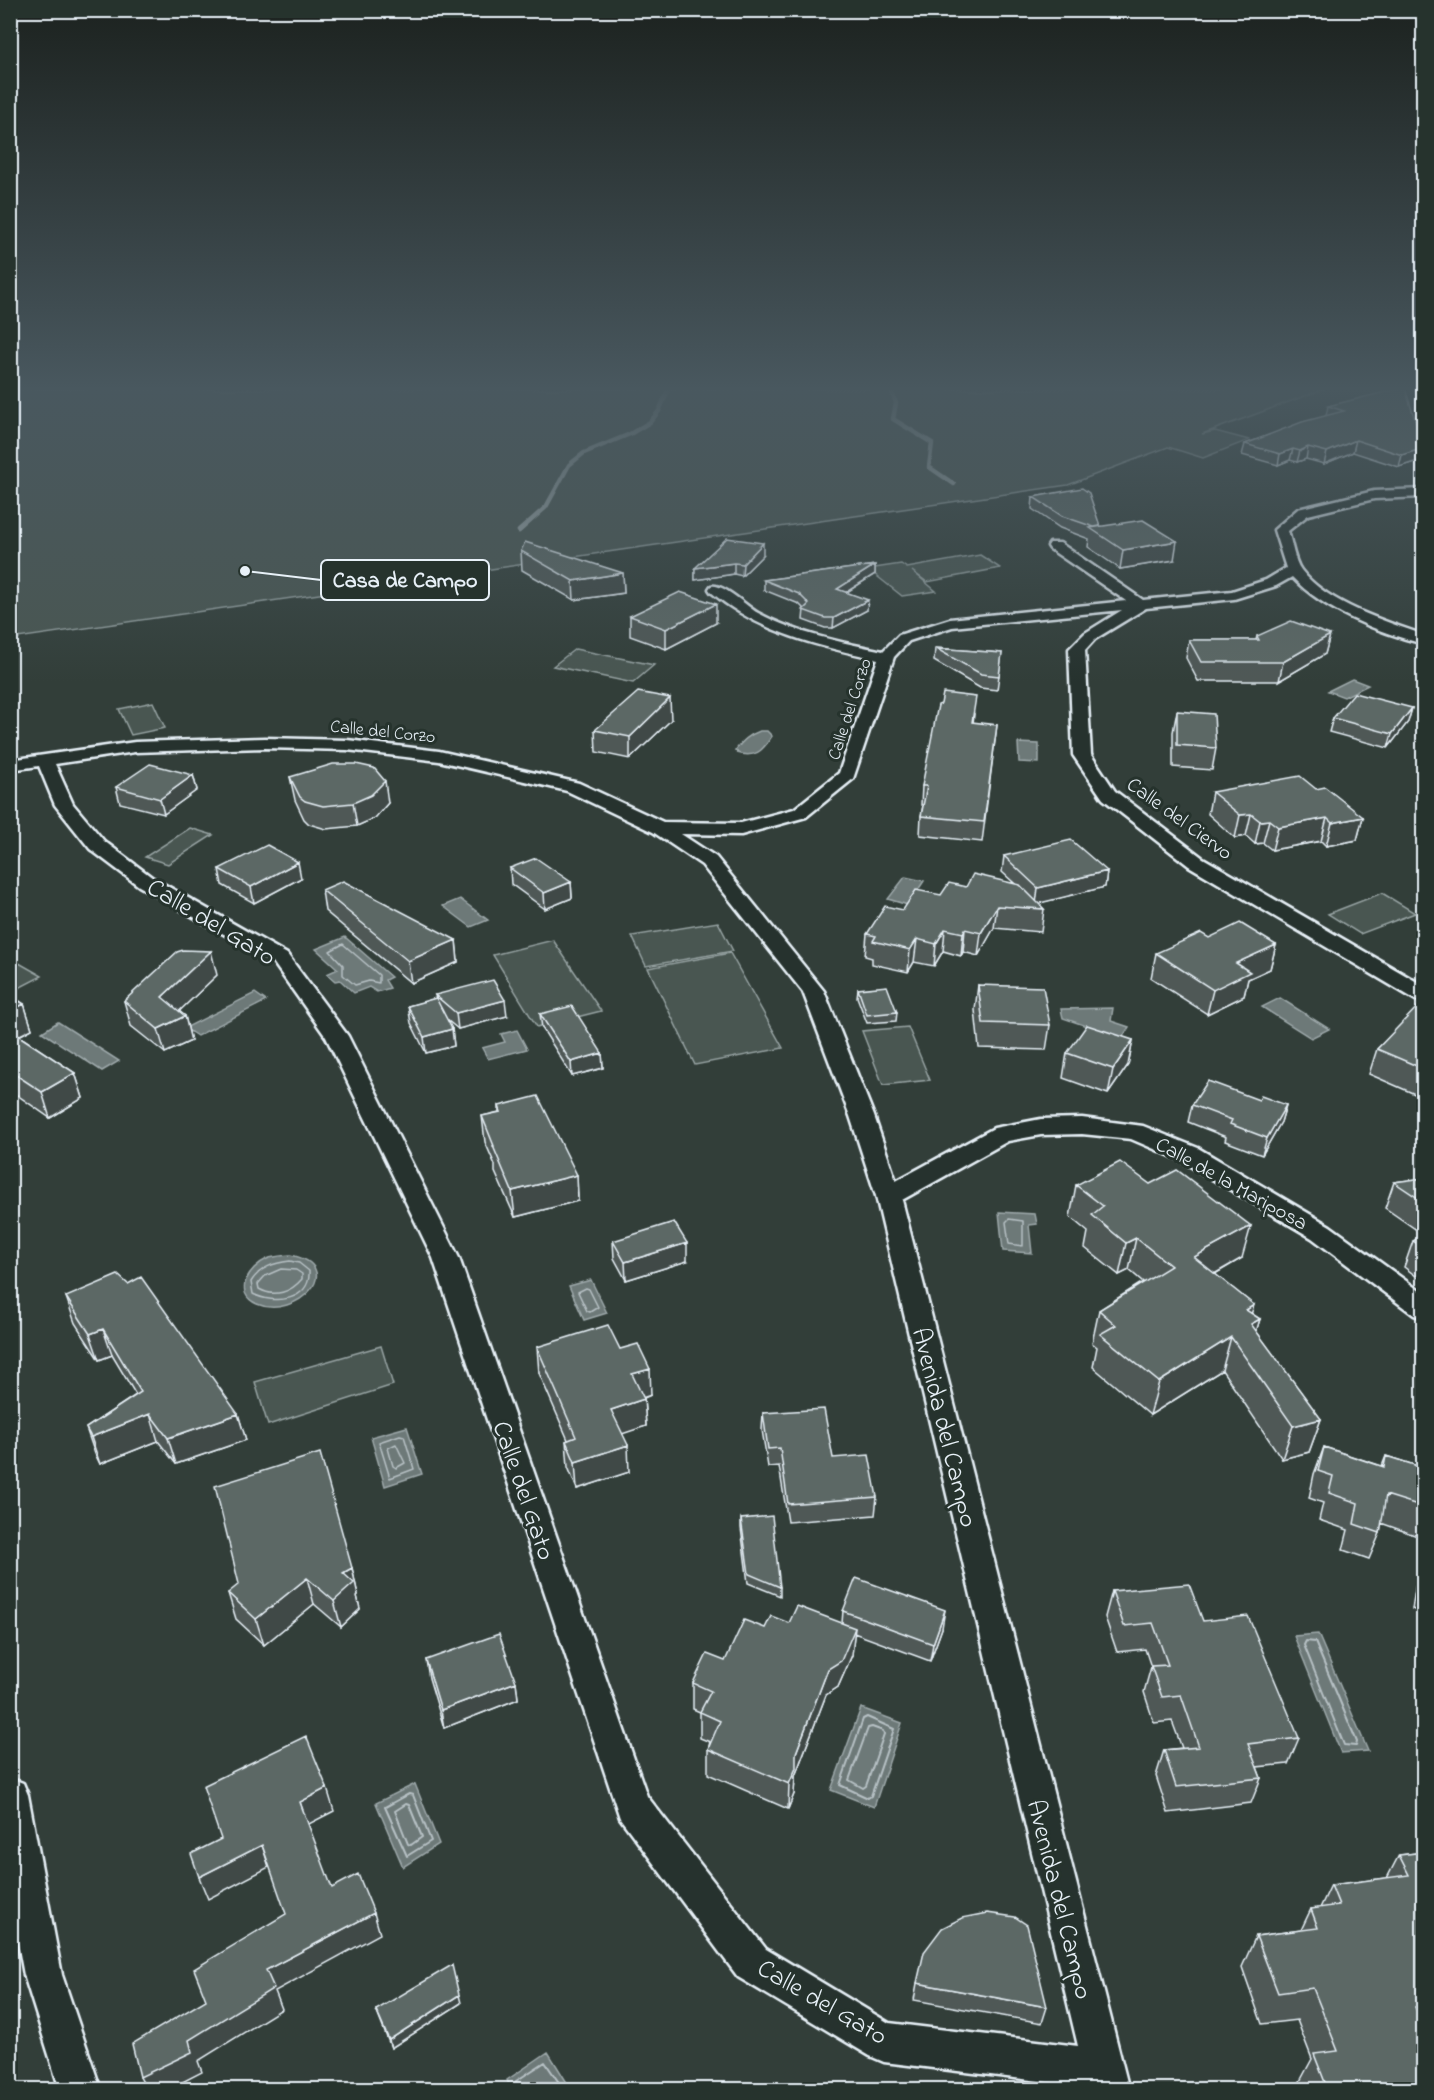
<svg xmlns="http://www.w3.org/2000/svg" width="1434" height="2100" font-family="'Indie Flower',sans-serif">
<rect width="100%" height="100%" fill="#323e39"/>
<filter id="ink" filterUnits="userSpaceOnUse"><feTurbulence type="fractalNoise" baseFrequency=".0167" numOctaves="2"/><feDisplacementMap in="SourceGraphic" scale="12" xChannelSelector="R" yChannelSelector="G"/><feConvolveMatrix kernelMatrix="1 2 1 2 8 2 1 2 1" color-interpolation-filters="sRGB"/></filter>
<g filter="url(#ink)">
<path fill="#495651" stroke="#98a4a4" stroke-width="1.5" d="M10 389H1324L1202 434 1215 431 1249 440 1203 458 1168 447 1068 485 11 639Z
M980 555 1000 568 927 582 912 571 936 591 902 596 868 569 901 564 907 568Z
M575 649 654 665 633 683 553 666Z
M153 702 165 728 131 735 119 709Z
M190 828 213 835 168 864 145 857Z
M1382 893 1415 913 1360 934 1328 914Z
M718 922 733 951 646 966 632 936Z
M553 940 601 1011 537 1027 493 955Z
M730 953 783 1048 695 1065 648 968Z
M19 963 42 976 11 992V967Z
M908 1027 930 1080 883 1085 862 1031Z
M381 1346 393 1385 268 1425 255 1382Z"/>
<path fill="#6d7978" stroke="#9ea9ab" stroke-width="1.5" d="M1352 679 1368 685 1344 697 1328 691Z
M760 731H767L772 736C762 752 755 758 737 753L738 752 735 751C743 740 749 735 760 731Z
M1018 743 1039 744V763L1019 762Z
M905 877 924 881 908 905 888 899Z
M460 899 488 920 471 927 443 906Z
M345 937 391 977 385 980 390 988 377 992 369 987 354 993 340 980 335 981 327 974 338 969 316 949Z
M255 993 266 1001 197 1036 185 1028Z
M1280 998 1329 1029 1311 1038 1262 1007Z
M1113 1008 1111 1021 1129 1027 1122 1038 1063 1018 1061 1009Z
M58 1022 119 1061 102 1071 42 1032Z
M517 1030 527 1049 488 1059 482 1048 505 1042 501 1034Z
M999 1212 1035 1214 1037 1224 1029 1225 1032 1253 1003 1251Z
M290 1255C349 1266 296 1321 257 1304 232 1293 249 1267 267 1259 275 1256 282 1256 290 1255Z
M591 1280 607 1313 584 1320 569 1286Z
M407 1427 422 1474 385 1486 371 1437Z
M1318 1634 1368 1751 1341 1753 1294 1636Z
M861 1708 902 1723 874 1807 831 1790Z
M415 1784 439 1844 403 1867 376 1803Z
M548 2052 571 2089H529L528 2087 523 2089H511L507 2080Z"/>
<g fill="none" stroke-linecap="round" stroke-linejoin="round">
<path stroke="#b7c1c5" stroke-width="1.5" d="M343 944 379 975V983L369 981 355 985 343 975V965L330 951Z
M1009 1219 1023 1221V1246L1009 1244 1006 1222Z
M290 1261 299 1263 309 1271C311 1301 274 1305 253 1294L251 1282C260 1267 274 1263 290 1261Z
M281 1269 296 1270 302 1274V1279C291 1292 275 1298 259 1289L258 1284 265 1276Z
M586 1288 589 1289 598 1307 590 1312 587 1311 578 1292Z
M400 1435 404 1436 414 1469 390 1478 379 1442Z
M396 1444 405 1463 396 1468 393 1466 388 1448Z"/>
<path stroke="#b7c1c5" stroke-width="2" d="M1306 1641 1315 1642 1357 1742 1356 1746 1344 1745 1304 1645Z
M867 1717 894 1729 871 1796 868 1798 840 1785 863 1719Z
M872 1727 883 1731 884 1734 866 1786 863 1788 849 1780 868 1728Z
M409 1794 413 1795 431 1841 407 1856 385 1807Z
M406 1804 409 1805 422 1837 411 1845 408 1844 395 1811Z
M516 2090V2081L545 2062 564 2090"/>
<path stroke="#9ea9ab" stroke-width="4.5" d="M890 388 896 403 893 419 932 443 929 467 954 484
M519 531 546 507 569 465 584 453 630 434 650 422 659 411 669 388"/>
<defs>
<path id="minor" d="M1424 489V497L1374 499 1308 515 1288 531C1292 543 1294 561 1301 570 1327 604 1385 621 1424 635V644C1379 633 1323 610 1292 577L1276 586 1234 599 1146 608 1095 639 1085 650 1091 755 1115 791 1203 858 1424 986V1001L1416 1000 1189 866 1103 799 1073 755 1069 649 1085 633 1122 610 952 627 909 641 894 657 853 779 806 817 741 835 681 834 716 857 824 991 874 1116 896 1181 994 1128 1041 1119 1082 1118 1143 1126 1198 1148 1330 1226 1424 1294V1318L1414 1315 1312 1238 1180 1160 1131 1139 1082 1134 1041 1135 1008 1141 902 1200 1129 2090H1088V2087L884 2062 870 2056 738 1977 620 1818 433 1258 326 1037 273 962 139 886 90 849 55 805 39 766 10 770V760L135 742 265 738 347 740 439 751 579 783 663 822 741 823 794 809 839 773 878 659C817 646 760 633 711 592L709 589 711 586C723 583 746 606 758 613 797 634 841 642 883 651L899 635 950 619 1126 601 1050 549 1048 546 1050 543H1060L1143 600 1232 591 1266 580 1286 568 1274 530 1298 509 1374 491ZM265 748 347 750 439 761 567 791 653 832 702 865 803 992 850 1116 876 1196 1078 2046 889 2023 766 1949 647 1796 459 1258 348 1036 287 954 153 878 104 841 73 804 55 764 135 752Z
M10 1778 23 1783 28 1795 62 1975 101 2090H60L24 1975 10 1900Z"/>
</defs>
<use href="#minor" stroke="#e8f1f8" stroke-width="5"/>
<use href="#minor" fill="#26332d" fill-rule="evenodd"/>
</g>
<path fill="#4f5957" stroke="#e8f1f8" stroke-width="1.5" d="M1402 388 1421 460 1399 467 1353 452 1324 464 1306 459 1297 462 1290 460 1278 465 1242 455 1245 444 1326 416 1328 406Z
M1033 497 1100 526 1174 560 1120 569 1088 547 1089 539 1060 528 1032 509Z
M521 551 623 573 624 593 574 600 522 570Z
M763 555 742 576 734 574 695 580V568Z
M875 565V574L847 592 867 610 833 628H825L803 620 804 609 799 604 764 590V580Z
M630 616 716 623 666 649 630 636Z
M1330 635 1325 654 1279 681H1198L1186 658 1189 640H1256L1257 636Z
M935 648 1002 653 997 690 980 688 934 661Z
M1412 708 1408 722 1388 748 1329 732 1333 718Z
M1177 711 1216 748 1212 770 1173 767V732Z
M974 715 973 723 997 725 982 842 920 835 921 816 923 805H921L922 786Z
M671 720 630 759 596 752 595 730Z
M193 775 197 790 164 814 120 803 116 787Z
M290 777 388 803 375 818 357 826 326 829 309 824 304 819 295 800Z
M1316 789 1363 817 1357 840 1326 846 1321 841 1272 850 1263 843 1255 844 1246 836 1235 838 1208 814 1212 792Z
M1004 856 1107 871 1105 887 1038 903 1044 909 1041 932 994 928 978 956 963 952 961 956 943 951 934 966 914 962 908 972 872 964V958L865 956 867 934 903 910 966 887 1014 883 1002 872Z
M510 868 571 882 572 898 545 909 511 884Z
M219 869 301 878 254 903 222 885Z
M322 890 456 940 458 962 411 983 325 911Z
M1209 938 1276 945 1270 969 1248 979 1244 996 1207 1014 1151 978 1156 953Z
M217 975 179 1011 185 1016 191 1041 165 1053 131 1026 124 1001Z
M978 985 1050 1025 1046 1050 979 1048 975 1010Z
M858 989 897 1012 896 1021 867 1023 857 997Z
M10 995 24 1004 32 1029 19 1036 75 1073 83 1098 50 1118 10 1090Z
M435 995 507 1016 458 1029 447 1020 452 1029 454 1046 426 1053 411 1023 408 1006 436 999Z
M1424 1004V1098L1369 1074 1377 1049Z
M540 1014 602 1053 603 1068 572 1076 542 1028Z
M1133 1040 1128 1065 1108 1094 1063 1078 1067 1053Z
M1259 1100 1286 1105 1281 1122 1262 1155 1225 1141 1226 1137 1188 1122 1192 1105Z
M499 1106 577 1175 578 1201 515 1217 495 1172V1165L485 1142 482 1116 499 1112Z
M1424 1178V1235L1385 1208 1394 1182Z
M1076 1185 1242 1258 1215 1274 1251 1313 1260 1319 1256 1331 1321 1419 1309 1452 1282 1459 1222 1370 1150 1415 1093 1367 1097 1347 1092 1343 1099 1310 1143 1282 1129 1270 1119 1275 1085 1248 1088 1232 1070 1217Z
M1424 1235V1282L1404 1267 1413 1241Z
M613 1241 687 1261 626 1280 614 1258Z
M66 1297 238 1414 246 1440 176 1464 158 1441 100 1464 95 1454 86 1428 136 1395 112 1355 99 1360 75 1323Z
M537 1347 620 1349 651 1395 644 1398 646 1426 622 1433 629 1472 577 1489 568 1467 566 1441 568 1440 539 1373Z
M763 1413 833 1458 877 1497 875 1515 788 1522 779 1466 768 1467 762 1430Z
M1324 1447 1382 1466 1386 1456 1424 1468V1614L1412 1609 1423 1538 1381 1523 1380 1533 1369 1559 1343 1550 1348 1530 1319 1520 1323 1503 1309 1498 1314 1474Z
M741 1519 780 1587V1596L748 1583 741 1528Z
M352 1568 358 1595 357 1596 360 1609 341 1627 314 1604 264 1645 236 1619 228 1593Z
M1112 1591 1203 1621 1299 1738 1288 1764 1257 1767 1261 1778 1251 1803 1168 1813 1156 1776 1164 1750 1182 1748 1172 1721 1154 1723 1144 1692 1151 1667 1145 1649 1117 1652 1105 1617Z
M843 1611 942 1628 930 1661 854 1633 852 1655 838 1687 826 1695 795 1776 794 1794 788 1809 708 1774V1749L710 1742 700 1738V1712L693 1709V1683L725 1661 765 1628 789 1623H842Z
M426 1660 516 1682 518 1699 444 1728 429 1678Z
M1424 1852V2090H1300L1298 2085 1312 2059 1297 2020 1262 2024 1242 1967 1256 1936 1301 1930 1311 1909 1320 1908 1331 1885 1387 1878 1399 1855Z
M917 1983 1047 2007 1042 2023 914 2000Z
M461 2003 391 2048 376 2010Z"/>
<path fill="#404947" stroke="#e8f1f8" stroke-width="1.5" d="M1356 440 1353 452 1324 464 1327 452Z
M1308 447 1306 459 1297 462 1300 451Z
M1424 448 1421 460 1399 467 1402 455Z
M1293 449 1290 460 1278 465 1280 454Z
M1177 541 1174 560 1120 569 1123 550Z
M763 543V555L742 576 743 564Z
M734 563V574L695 580V568Z
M875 565V574L837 598V589Z
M623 573 624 593 574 600 573 581Z
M868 600 867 610 833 628 834 618Z
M716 604V623L666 649V629Z
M1330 635 1325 654 1279 681 1283 662Z
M670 698 671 720 630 759V737Z
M1412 708 1408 722 1388 748 1392 734Z
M193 775 197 790 164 814 160 799Z
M385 781 388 803 375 818 357 826 353 803Z
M1251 814 1246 836 1235 838 1240 815Z
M1363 817 1357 840 1326 846 1332 823Z
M1327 818 1321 841 1272 850 1278 827Z
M1269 820 1263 843 1255 844 1260 821Z
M298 862 301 878 254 903 251 887Z
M1107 871 1105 887 1036 904 1038 888Z
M571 882 572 898 545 909 544 893Z
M997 906 994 928 978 956 981 933Z
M945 929 943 951 934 966 936 944Z
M965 929 963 952 961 956 963 933Z
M917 939 914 962 908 972 910 950Z
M456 940 458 962 411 983 408 961Z
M1276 945 1270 969 1248 979 1244 996 1207 1014 1213 990 1236 963Z
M211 951 217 975 168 1022 162 997Z
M505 1000 507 1016 458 1029 456 1013Z
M24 1004 32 1029 10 1040V1011Z
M185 1016 191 1041 165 1053 158 1029Z
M452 1029 454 1046 426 1053 424 1037Z
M1133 1040 1128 1065 1108 1094 1113 1069Z
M602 1053 603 1068 572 1076 571 1062Z
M75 1073 83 1098 50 1118 42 1092Z
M1286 1105 1281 1122 1262 1155 1267 1138Z
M577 1175 578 1201 515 1217 512 1191Z
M1251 1226 1242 1258 1186 1290 1194 1257Z
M1136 1238 1129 1270 1119 1275 1126 1243Z
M687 1243V1261L626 1280 625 1262Z
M1254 1305 1244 1338 1246 1310Z
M1260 1319 1250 1352 1251 1324Z
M103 1329 112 1355 99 1360 90 1334Z
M1231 1337 1222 1370 1150 1415 1159 1382Z
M650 1369 651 1395 633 1401 632 1374Z
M644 1399 646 1426 613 1437 611 1410Z
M150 1414 158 1441 100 1464 91 1437Z
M238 1414 246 1440 176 1464 168 1438Z
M1321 1419 1309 1452 1282 1459 1293 1426Z
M628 1445 629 1472 577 1489 575 1462Z
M352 1568 358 1595 357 1596 360 1609 341 1627 334 1601 343 1573Z
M307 1578 314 1604 264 1645 256 1619Z
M945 1610 942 1628 930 1661 933 1644Z
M855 1628 852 1655 838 1687 826 1695 795 1776 794 1794 788 1809 789 1784 796 1753 828 1669Z
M516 1682 518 1699 444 1728 441 1710Z
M327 1788 334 1811 307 1825 300 1802Z
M262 1845 269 1867 208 1899 199 1877Z
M374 1913 380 1934 275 1991 282 2009 198 2061 202 2072 167 2090H147L140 2077 189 2040 266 1970Z
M459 1995 461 2003 391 2048 389 2040Z"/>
<path fill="#5c6865" stroke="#e8f1f8" stroke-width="1.5" d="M1402 388H1405L1424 448 1402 455 1356 440 1327 452 1308 447 1300 451 1293 449 1280 454 1245 444 1302 422 1344 411 1328 406Z
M1082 488 1089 493 1100 526 1094 527 1062 516 1033 497Z
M1143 520 1177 541 1123 550 1090 528Z
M727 538 763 543 743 564 734 563 695 568Z
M525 542 623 573 573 581 521 551Z
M875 565 837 589 868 600 834 618H825L803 610 809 604 799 594 764 580Z
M680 592 716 604 666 629 630 616Z
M1291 621 1330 635 1283 662H1201L1189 640H1259L1257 636Z
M935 648 1002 653 999 676 981 674Z
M638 692 670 698 630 737 595 730Z
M943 693 976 697 972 722 997 725 984 822 921 816 927 786H922L938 705 941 704Z
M1354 693 1412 708 1392 734 1333 718Z
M1177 711 1214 714 1216 748 1177 745Z
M150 764 193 775 160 799 116 787Z
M333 764H356L374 768 385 781 371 795 353 803 323 806 305 801 300 797 290 777Z
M1300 776 1316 789 1325 787 1363 817 1332 823 1327 818 1278 827 1269 820 1260 821 1251 814 1240 815 1212 792Z
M1071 840 1107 871 1038 888 1004 856Z
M267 845 298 862 251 887 219 869Z
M536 858 571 882 544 893 510 868Z
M973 874 1020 885 1044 909 997 906 981 933 965 929 963 933 945 929 936 944 917 939 910 950 873 941 876 936 867 934 885 906 903 910 916 890 941 895 949 883 966 887Z
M343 881 456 940 408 961 322 890Z
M1240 923 1276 945 1236 963 1250 972 1213 990 1156 953 1201 933 1209 938Z
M183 950 211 951 162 997 185 1016 158 1029 124 1001 177 952Z
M493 980 505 1000 456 1013 435 995Z
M978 985 1043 987 1050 1025 983 1023Z
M887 986 897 1012 867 1015 858 989Z
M10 995 24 1004 10 1011Z
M436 998 452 1029 424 1037 408 1006Z
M1421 1003 1424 1004V1069L1377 1049Z
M572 1006 602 1053 571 1062 540 1014Z
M1087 1025 1133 1040 1113 1069 1067 1053Z
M10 1030 75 1073 42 1092 10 1071Z
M1208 1081 1259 1100 1261 1096 1286 1105 1267 1138 1230 1124 1232 1120 1192 1105Z
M538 1096 577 1175 512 1191 493 1146H494L482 1116 501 1112 499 1106Z
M1120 1162 1150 1184 1177 1170 1251 1226 1194 1257 1254 1305 1246 1310 1260 1319 1251 1324 1321 1419 1293 1426 1231 1337 1159 1382 1100 1334 1116 1325 1099 1310 1171 1266 1136 1238 1126 1243 1092 1215 1103 1206 1076 1185Z
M1424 1178V1202L1394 1182Z
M674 1222 687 1243 625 1262 613 1241Z
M1424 1235V1248L1413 1241Z
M118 1275 128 1284 141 1277 238 1414 168 1438 150 1414 91 1437 86 1428 141 1392 103 1329 90 1334 66 1297Z
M608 1325 620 1349 638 1344 650 1369 632 1374 644 1399 611 1410 628 1445 575 1462 566 1441 576 1437 537 1347Z
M824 1409 833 1458 869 1455 877 1497 788 1504 780 1448 768 1449 763 1413Z
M1324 1447 1384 1467 1386 1456 1424 1468V1507L1386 1495 1380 1533 1354 1524 1358 1503 1329 1493 1333 1476 1318 1471Z
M320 1453 352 1568 343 1573 354 1583 334 1601 307 1578 256 1619 228 1593 239 1584 215 1486Z
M772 1516 780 1587 749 1574 741 1519Z
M856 1578 945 1610 933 1644 843 1611Z
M1189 1584 1203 1621 1248 1616 1299 1738 1248 1744 1261 1778 1176 1787 1164 1750 1199 1747 1181 1695 1162 1697 1151 1666 1168 1665 1153 1623 1124 1626 1112 1591Z
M797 1606 855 1628 841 1661 828 1669 796 1753V1768L789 1784 708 1749 720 1721 700 1712 711 1691 693 1683 707 1654 725 1661 744 1620 765 1628 771 1616 789 1623Z
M499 1634 516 1682 441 1710 426 1660Z
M306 1736 327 1788 300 1802 332 1888 358 1874 374 1913 266 1970 274 1988 189 2040 192 2052 140 2077 132 2044 206 2000 194 1969 286 1914 262 1845 199 1877 191 1854 221 1839 203 1786Z
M1424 1852V2005L1415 2007 1424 2026V2090H1328L1314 2054 1338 2051 1313 1988 1278 1993 1256 1936 1318 1928 1311 1909 1339 1905 1331 1885 1409 1875 1399 1855Z
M987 1913 1015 1917 1027 1925 1047 2007 917 1983 924 1952 942 1928 962 1918Z
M452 1965 459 1995 389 2040 376 2010Z"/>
</g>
<linearGradient id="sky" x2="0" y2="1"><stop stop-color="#1c221f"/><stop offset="0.57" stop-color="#49585f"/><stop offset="1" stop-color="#49585f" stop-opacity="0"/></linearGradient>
<rect width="1434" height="682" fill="url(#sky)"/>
<g text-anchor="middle" stroke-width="6" stroke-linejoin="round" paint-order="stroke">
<g font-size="18" fill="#e8f1f8" stroke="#26332d">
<text transform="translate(849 709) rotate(-72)" y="6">Calle del Corzo</text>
<text transform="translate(383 731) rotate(6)" y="6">Calle del Corzo</text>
</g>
<g font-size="21" fill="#e8f1f8" stroke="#26332d">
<text transform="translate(1180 818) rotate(36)" y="7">Calle del Ciervo</text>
<text transform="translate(1232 1183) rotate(29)" y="7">Calle de la Mariposa</text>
</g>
<g font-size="26" fill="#e8f1f8" stroke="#26332d">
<text transform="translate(212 921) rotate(31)" y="9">Calle del Gato</text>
<text transform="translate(946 1427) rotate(76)" y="9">Avenida del Campo</text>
<text transform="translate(525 1490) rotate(71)" y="9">Calle del Gato</text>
<text transform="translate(1061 1899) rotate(76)" y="9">Avenida del Campo</text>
<text transform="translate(823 2001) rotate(30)" y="9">Calle del Gato</text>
</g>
</g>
<path fill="none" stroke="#e8f1f8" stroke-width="2" d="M245 571L321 580"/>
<circle fill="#e8f1f8" stroke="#26332d" stroke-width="2" cx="245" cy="571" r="6"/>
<rect fill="#26332d" stroke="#e8f1f8" stroke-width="2" x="321" y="560" width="168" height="40" rx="6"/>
<g font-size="22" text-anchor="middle" font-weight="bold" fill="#e8f1f8">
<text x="405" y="587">Casa de Campo</text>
</g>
<rect width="1434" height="2100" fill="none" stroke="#26332d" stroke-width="36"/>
<rect x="18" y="18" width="1398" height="2064" fill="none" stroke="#e8f1f8" stroke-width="2" filter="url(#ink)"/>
</svg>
